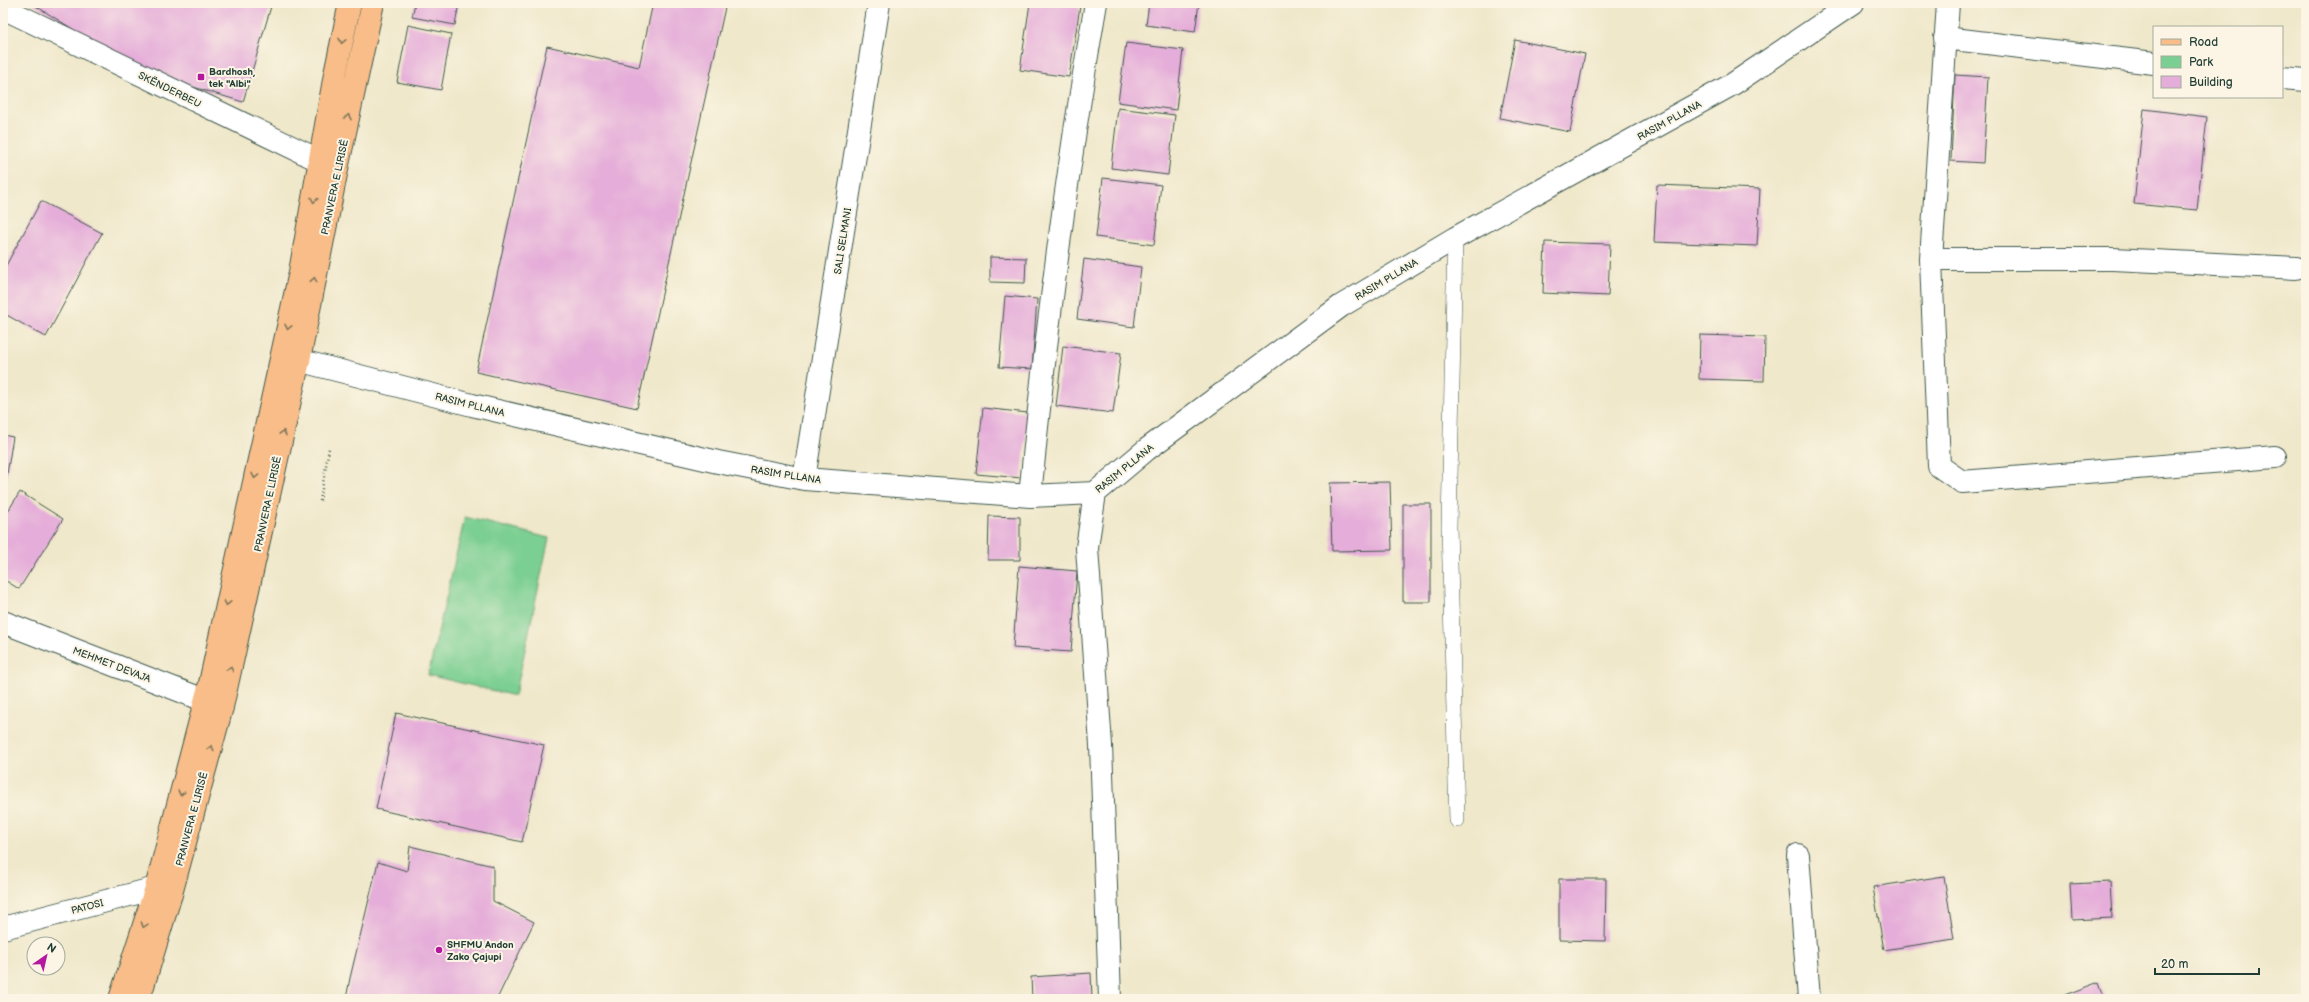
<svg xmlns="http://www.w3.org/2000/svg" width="2309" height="1002" font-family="'Balsamiq Sans',sans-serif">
<rect width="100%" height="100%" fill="#fcf5e5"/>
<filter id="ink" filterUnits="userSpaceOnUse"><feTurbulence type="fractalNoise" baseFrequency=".025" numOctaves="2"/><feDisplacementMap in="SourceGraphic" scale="8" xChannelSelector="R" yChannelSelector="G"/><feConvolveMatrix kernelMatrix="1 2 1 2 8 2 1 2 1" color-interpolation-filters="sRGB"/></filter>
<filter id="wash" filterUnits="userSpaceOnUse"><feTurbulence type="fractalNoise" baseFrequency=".012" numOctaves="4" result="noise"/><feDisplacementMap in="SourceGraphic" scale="16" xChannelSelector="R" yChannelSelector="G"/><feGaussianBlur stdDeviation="0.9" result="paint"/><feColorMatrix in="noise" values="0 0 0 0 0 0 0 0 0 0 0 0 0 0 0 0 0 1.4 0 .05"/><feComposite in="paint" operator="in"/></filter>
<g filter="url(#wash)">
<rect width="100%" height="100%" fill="#efe8cb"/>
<path fill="#7bcf92" stroke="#4d8663" d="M465 517 549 538 515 696 428 675Z"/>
<g id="blocks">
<path fill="#e5add9" d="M31 3H272L243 102 140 71Z
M415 3H459L455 25 412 17Z
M653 3H726L637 408 476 372 547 46 639 67Z
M1030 3H1058L1080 6 1069 77 1020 70Z
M1149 3H1199L1195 32 1146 25Z
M408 25 451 34 441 90 397 82Z
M1515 40 1585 54 1570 132 1500 118Z
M1126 43 1183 50 1176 110 1118 102Z
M1955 75 1988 77 1983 163 1951 161Z
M1118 108 1175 115 1168 175 1111 168Z
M2144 109 2207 117 2197 210 2134 204Z
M1103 178 1161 185 1154 245 1096 237Z
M1657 185 1760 189 1757 246 1654 242Z
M41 201 102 233 46 337 3 313V271Z
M1545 242 1610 244 1608 296 1543 293Z
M990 257 1026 258 1025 283 990 282Z
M1084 259 1141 267 1134 327 1077 319Z
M1005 296 1037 299 1032 369 999 367Z
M1700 335 1765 337 1764 381 1699 379Z
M1063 346 1121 353 1113 413 1056 406Z
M983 408 1028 413 1022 478 976 474Z
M3 435 13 437 4 493H3Z
M1390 482 1392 550 1332 551 1330 483Z
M20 492 63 519 19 589 3 579V519Z
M1403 504H1431V602H1403Z
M989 516 1020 517V560H988Z
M1019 566 1077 571 1071 652 1013 648Z
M396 713 544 745 522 842 376 809Z
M410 846 493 866V901L534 922 497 999H346L350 978 378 862 407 871Z
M1944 876 1954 939 1884 950 1873 887Z
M1559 879H1606L1605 941 1559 940Z
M2110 882 2112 918 2072 920 2070 884Z
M1091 973 1092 999H1032L1031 977Z
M2099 982 2105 999H2054Z"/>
</g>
</g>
<g filter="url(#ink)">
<use href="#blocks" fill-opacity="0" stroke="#3e574b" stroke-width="1"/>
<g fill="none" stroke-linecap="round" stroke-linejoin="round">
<defs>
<path id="service" d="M1455 238 1449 527 1457 820"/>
<path id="minor" d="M1948 3 1931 259 1939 466 1962 482 2275 457
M3 8 337 169
M1945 38 2154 63
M2282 78 2306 80
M1931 259H2113L2296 268
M282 356 472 405 718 462 804 479 1030 496 1095 493 1146 450 1341 306 1455 238 1733 84 1853 3
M804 479 879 3
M1095 493 1087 548 1101 745 1110 999
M1030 496C1046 331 1067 167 1096 3
M3 622 222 707
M1798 855 1809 999
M3 928 156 888 171 894"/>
<path id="primary" d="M120 999 156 888 210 683 300 272 335 74 350 3
M139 999 171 894 222 707 299 360 337 169 373 3"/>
</defs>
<use href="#service" stroke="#3e574b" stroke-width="16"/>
<use href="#minor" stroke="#3e574b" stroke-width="24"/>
<use href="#primary" stroke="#3e574b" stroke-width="24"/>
<path stroke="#3e574b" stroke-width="2.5" stroke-dasharray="1 3" stroke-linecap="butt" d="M320 501 329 448"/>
<use href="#service" stroke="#fff" stroke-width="15"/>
<use href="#minor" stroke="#fff" stroke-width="22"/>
<use href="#primary" stroke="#f8bd88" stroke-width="22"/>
</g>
<defs><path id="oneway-chevron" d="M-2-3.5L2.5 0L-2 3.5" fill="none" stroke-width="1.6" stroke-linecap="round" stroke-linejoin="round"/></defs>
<g stroke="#81775a">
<use href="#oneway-chevron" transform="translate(342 41) rotate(102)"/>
<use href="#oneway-chevron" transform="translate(348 117) rotate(-78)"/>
<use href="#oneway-chevron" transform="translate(314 200) rotate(100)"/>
<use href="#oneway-chevron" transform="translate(314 280) rotate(-79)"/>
<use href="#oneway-chevron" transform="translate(288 327) rotate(102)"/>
<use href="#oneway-chevron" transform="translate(283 433) rotate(-78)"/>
<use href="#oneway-chevron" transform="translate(255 476) rotate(102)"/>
<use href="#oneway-chevron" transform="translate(227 603) rotate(102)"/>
<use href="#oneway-chevron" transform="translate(230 669) rotate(-78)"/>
<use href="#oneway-chevron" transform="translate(211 748) rotate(-75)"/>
<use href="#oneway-chevron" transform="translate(181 793) rotate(105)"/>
<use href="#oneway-chevron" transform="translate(144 925) rotate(108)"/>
</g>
</g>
<g fill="#b5179e" stroke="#fcf5e5" stroke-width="1.5">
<rect x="197" y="73" width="8" height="8" rx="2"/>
<circle cx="439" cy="950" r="4"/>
</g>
<g text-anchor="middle" stroke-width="4" stroke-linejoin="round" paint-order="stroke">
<g font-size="10" font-weight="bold" fill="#1f3d34" stroke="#fcf5e5" text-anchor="start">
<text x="209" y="75">Bardhosh,<tspan x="209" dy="12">tek "Albi"</tspan></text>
<text x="447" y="948">SHFMU Andon<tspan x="447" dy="12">Zako Çajupi</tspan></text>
</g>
<g font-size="10" fill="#1f3d34" stroke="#fcf5e5">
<text transform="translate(170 89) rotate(26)" y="4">SKËNDERBEU</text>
<text transform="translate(1669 120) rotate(-29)" y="4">RASIM PLLANA</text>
<text transform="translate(334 187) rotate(-78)" y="4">PRANVERA E LIRISË</text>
<text transform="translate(842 241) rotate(-81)" y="4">SALI SELMANI</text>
<text transform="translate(1386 279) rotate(-31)" y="4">RASIM PLLANA</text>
<text transform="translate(470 404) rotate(14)" y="4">RASIM PLLANA</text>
<text transform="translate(1124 468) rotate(-39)" y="4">RASIM PLLANA</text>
<text transform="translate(786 474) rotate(9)" y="4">RASIM PLLANA</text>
<text transform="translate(267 504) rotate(-78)" y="4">PRANVERA E LIRISË</text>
<text transform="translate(112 664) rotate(21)" y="4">MEHMET DEVAJA</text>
<text transform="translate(191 819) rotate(-75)" y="4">PRANVERA E LIRISË</text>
<text transform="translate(87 906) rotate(-15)" y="4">PATOSI</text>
</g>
</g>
<rect width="2309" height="1002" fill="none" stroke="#fcf5e5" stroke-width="16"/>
<rect x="2153" y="26" width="130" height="72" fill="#fcf5e5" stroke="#a4ab9e"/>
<rect x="2161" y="39" width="20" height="6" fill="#f8bd88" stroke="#a4ab9e"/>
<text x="2189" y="46" font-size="12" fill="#1f3d34">Road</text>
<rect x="2161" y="56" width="20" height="12" fill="#7bcf92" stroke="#a4ab9e"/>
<text x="2189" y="66" font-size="12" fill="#1f3d34">Park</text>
<rect x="2161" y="76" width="20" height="12" fill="#e5add9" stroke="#a4ab9e"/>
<text x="2189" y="86" font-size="12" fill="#1f3d34">Building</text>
<g transform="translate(46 956) rotate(34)"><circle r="19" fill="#fcf5e5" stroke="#a4ab9e"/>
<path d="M0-3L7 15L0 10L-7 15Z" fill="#b5179e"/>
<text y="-6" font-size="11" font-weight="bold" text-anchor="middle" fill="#1f3d34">N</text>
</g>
<path d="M2155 968v6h104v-6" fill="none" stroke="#1f3d34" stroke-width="2"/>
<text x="2161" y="968" font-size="12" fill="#1f3d34" stroke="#fcf5e5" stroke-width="3" paint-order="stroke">20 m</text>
</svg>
